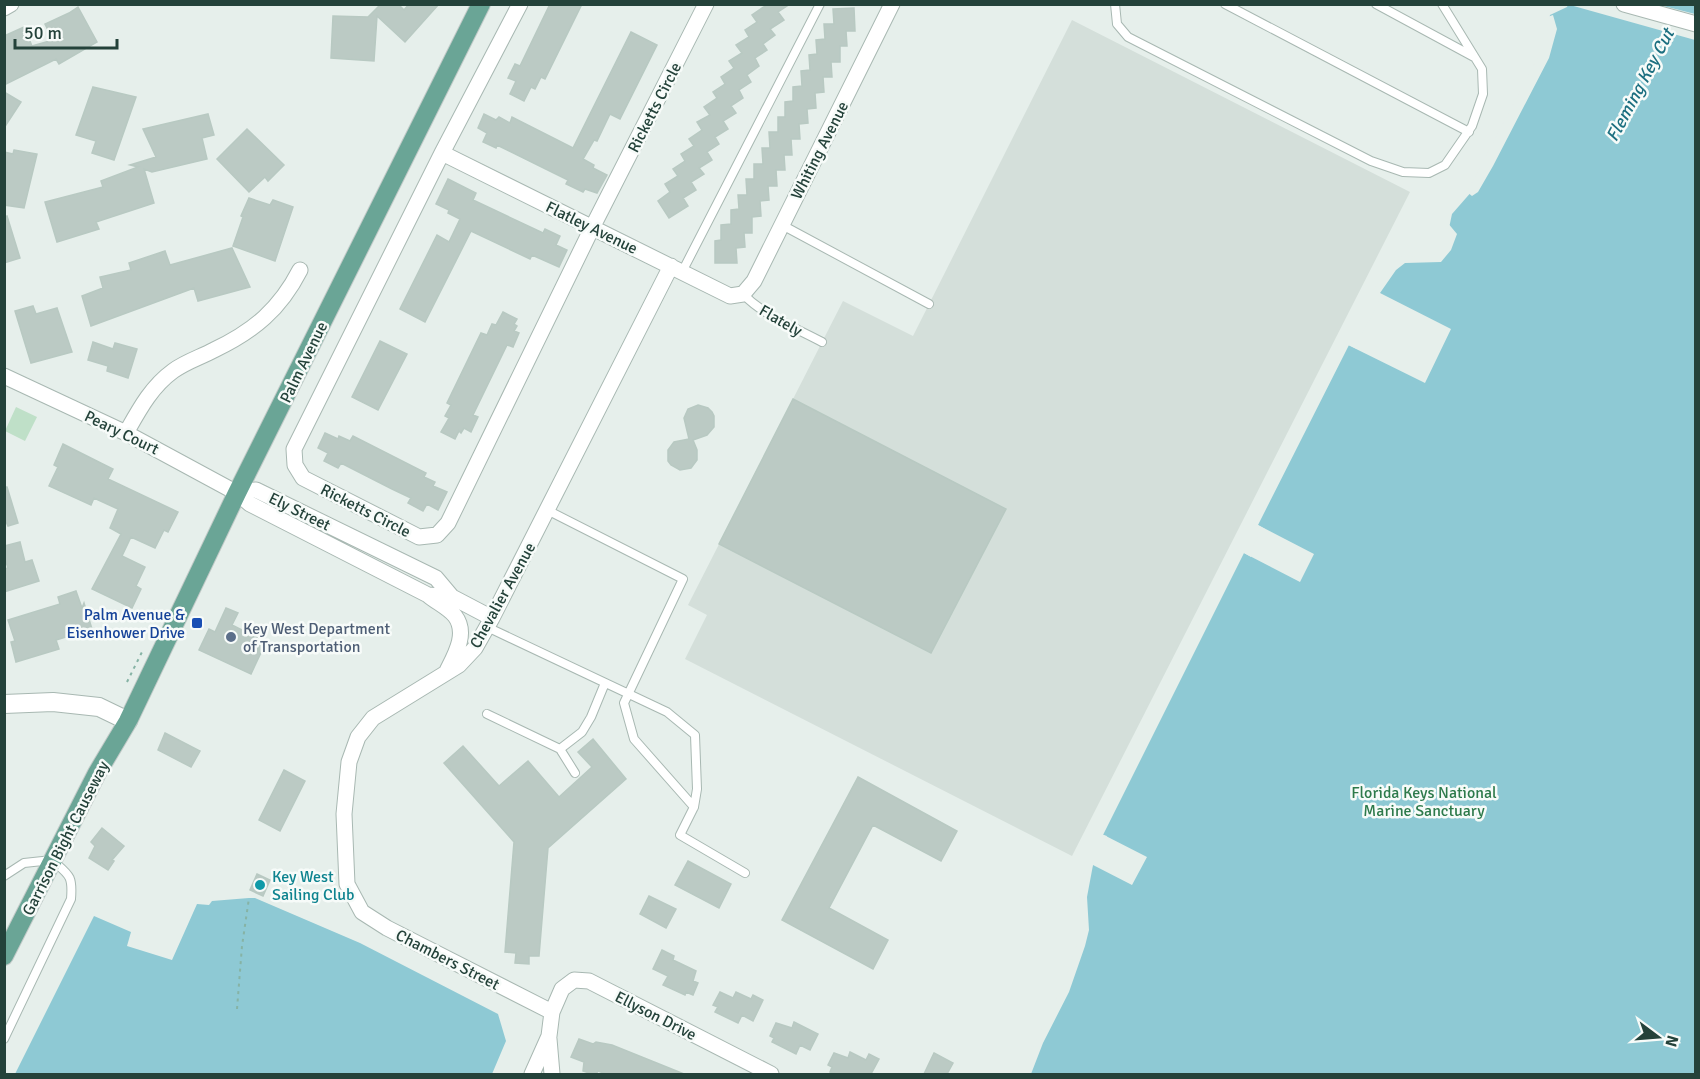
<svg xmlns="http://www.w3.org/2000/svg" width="1700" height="1079" font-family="Signika,sans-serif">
<rect width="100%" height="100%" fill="#e6efeb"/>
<path fill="#d4dfda" d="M1072 20 1410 192 1072 856 685 659 707 615 688 605 843 301 913 336Z"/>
<path fill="#bfe0c8" d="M16 407 37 417 25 441 5 431Z"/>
<path fill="#8ec9d4" d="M1568 5H1695V1074H1023L1068 982 1082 939V901L1093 864 1107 836 1103 835 1244 553 1251 557 1265 529 1258 525 1349 345 1357 349 1384 296 1376 291 1397 259H1433L1445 247 1452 214 1473 190 1541 56 1550 15 1567 7Z
M249 898H255L360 943 498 1014 506 1041 492 1074H15L94 916 131 932 127 946 172 960 197 904 209 905 212 901Z"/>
<path fill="#e6efeb" d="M1570 5H1660L1695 14V40Z
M1553 15 1557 29 1549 58 1493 166 1478 192 1472 196 1467 192 1539 55 1547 17Z
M1447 222 1457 234 1451 250 1441 262 1405 263 1396 270 1380 293 1451 329 1425 383 1346 344 1349 342 1356 346 1381 297 1374 294 1373 290 1395 257 1432 256 1443 245Z
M1256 524 1314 554 1300 582 1242 552 1245 550 1250 553 1261 530 1256 527Z
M1100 833 1147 857 1132 885 1093 865 1087 897 1089 930 1085 946 1069 992 1043 1043 1031 1074H1020L1065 981 1079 938V900L1086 862 1088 859 1092 860 1103 838Z"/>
<path fill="#bbcac4" stroke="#b8c9c2" stroke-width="1.5" d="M381 4H398L404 10 409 4H439L405 42 377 16 374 61 331 58 333 16 368 17Z
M550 4H582L545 79 541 77 535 89 531 87 524 101 510 94 516 81 508 78 515 64 520 66Z
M768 4H790L778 12 784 20 770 29 775 35 763 44 767 50 755 58 759 66 747 75 751 82 739 90 743 98 731 106 736 113 723 121 728 129 715 137 719 144 707 152 712 160 699 168 704 174 691 182 696 190 683 198 688 206 669 218 658 201 670 192 665 184 678 176 673 169 685 161 681 154 694 146 689 139 702 130 697 122 710 115 704 107 717 98 713 92 725 84 721 77 734 68 729 61 742 53 736 45 749 37 745 30 757 22 752 15Z
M78 7 97 42 59 64 56 59 4 85V36L24 27 32 46 53 40 45 24 69 13Z
M854 8 855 31H846L847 46H840V62H831L832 77H823L824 92 815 93 816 108 807 109 808 123 799 124 800 139H791L792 155H784L785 170H776L777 186H768L769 200 760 201 761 216 752 217V233H744L745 247 736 248 737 263H715V241L721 240V225L731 224V210L739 209 738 195H747L746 179H754V164H763L762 148H770L769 132H778V117H785V102L793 101V87L802 86 801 71 810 70 809 55 817 54 816 40 825 39 824 24H834L833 9Z
M631 32 657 45 620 119 610 114 597 141 594 140 583 159 594 165 593 168 607 175 597 193 585 189 583 192 566 184 568 180 497 145 496 148 483 142 487 133 478 128 484 114 496 120 499 117 510 123 512 117 573 148Z
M93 87 136 97 114 160 92 153 96 141 76 135Z
M4 92 21 102 4 128Z
M208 114 214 135 202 138 207 159 152 172 144 169 154 203 96 222 99 229 57 242 45 202 103 187 101 181 138 167 130 165 156 157 143 129Z
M247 129 284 165 268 181 265 177 249 192 217 159Z
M14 150 37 154 24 208 4 205V152L13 154Z
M448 179 476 193 473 200 543 233 545 229 560 236 556 245 567 250 559 267 532 255 530 259 471 231 425 322 400 309 437 235 449 242 460 219 448 213 449 210 436 204Z
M249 198 270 205 273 200 293 207 275 261 233 246 243 217 241 216Z
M7 216 20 258 4 263V217Z
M232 248 250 287 198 301 194 288 91 326 82 296 103 288 100 277 131 270 129 263 165 251 170 265Z
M33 306 36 314 57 308 72 352 31 363 15 311Z
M503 312 517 319 514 324 517 326 514 331 519 333 513 347 507 345 473 415 478 417 471 432 464 428 461 433 459 431 455 439 441 432 449 418 445 416 451 405 447 403 481 333 487 335 492 324 496 325Z
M380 341 407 354 378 410 352 397Z
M93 342 113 349 115 343 137 349 128 378 107 371 108 366 88 360Z
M793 399 1006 509 931 653 719 544Z
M698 405 708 408 712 412 714 416V427L707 435 693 440 697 450V460L691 468 680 470 671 465 668 461V450L674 442 689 439 684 418 688 409Z
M325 433 338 439 339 436 350 441 353 436 426 473 424 477 435 482 433 486 447 492 438 510 427 504 423 511 408 503 411 498 392 489 341 463 338 468 324 461 328 453 318 448Z
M63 444 113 469 108 479 178 512 168 532 164 530 155 548 131 537 122 556 145 567 136 586 141 589 132 608 92 589 121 534 110 528 118 509 94 498 91 505 49 486 58 467 54 465Z
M4 487H7L18 523 8 526 4 517Z
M20 542 25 562 32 560 39 581 4 592V569L8 568 4 556V546Z
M76 591 82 608 84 603 92 629 56 640 59 649 16 662 11 642 15 641 8 620 60 604 58 597Z
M226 608 238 613 232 625 266 642 251 674 199 650 209 629 215 632Z
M165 733 200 751 191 767 158 750Z
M593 739 626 779 548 848 539 956H529V964L515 963 516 953 505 952 514 842 444 763 463 746 499 786 528 761 559 797 592 767 578 752Z
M284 770 305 781 280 831 259 820Z
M858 777 957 831 941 861 873 825 829 908 888 940 873 969 782 920Z
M102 828 124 846 112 860 114 861 108 870 89 858 95 846 91 842Z
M688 861 731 884 719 908 675 885Z
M257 874 270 880 263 896 250 890Z
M649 896 676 909 666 928 640 914Z
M662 950 674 956 673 960 696 971 693 981 698 983 693 995 686 992 685 995 663 985 668 976 653 969Z
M720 992 733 998 736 992 751 999 753 995 763 1000 753 1021 742 1015 738 1023 715 1012 718 1007 713 1005Z
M794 1022 818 1034 810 1050 800 1045 796 1054 772 1042 774 1038 770 1036 776 1023 792 1028Z
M579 1039 593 1044 596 1042 612 1045 684 1074H606L598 1071 596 1074H592L583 1071 584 1062 571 1057Z
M850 1052 866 1060 869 1054 879 1059 871 1074H836L830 1072 832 1067 828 1065 834 1053 848 1058Z
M934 1053 953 1063 947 1074H924Z"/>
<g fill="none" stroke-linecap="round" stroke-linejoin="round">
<defs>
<path id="service" d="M1115 4 1117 24 1128 37 1371 161 1403 172 1429 173 1445 165 1472 126 1483 94 1482 69 1442 4
M1225 4 1469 132
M1376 4 1474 57
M782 225 929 304
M682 272 820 4
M743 294C764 316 796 328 822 342
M547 510 683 579 624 703 634 739 694 807 680 835 745 873
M487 627 667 712 695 735 697 789 694 807
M487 714 560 749 582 732 591 717 605 683
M560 749 575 773
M4 876 24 863 52 860C69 875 73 875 71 899L4 1039"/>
<path id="minor" d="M520 4 442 153 294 449 295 465 303 478 419 537 437 535 448 523 592 228 706 4
M1624 4 1696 24
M4 8 11 4
M442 153 730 296 743 294 754 281 892 4
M4 376 126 433 237 493 250 504 428 595 452 597
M126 433C139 410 151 387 173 371 185 362 201 357 214 350 254 331 280 309 300 270
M237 493 256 490 436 578 452 597 492 618
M428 595C436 602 449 608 455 616 468 633 455 655 447 671
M552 1012 387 928 362 912 347 884 344 814 349 762 358 737 373 718 459 665 475 648 492 618 671 266
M549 1039 552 1074
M532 1074 549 1036 552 1012 562 989 574 980 589 981 771 1074"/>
<path id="tertiary" d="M4 704 53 702 99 707 128 721"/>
<path id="primary" d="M4 956 97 773 128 721 237 493 481 4"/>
</defs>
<use href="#service" stroke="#a8b8b2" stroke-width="10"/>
<use href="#minor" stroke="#a8b8b2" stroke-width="17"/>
<use href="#tertiary" stroke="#a8b8b2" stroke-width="20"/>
<use href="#primary" stroke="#c2cac8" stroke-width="20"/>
<path stroke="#86b3a5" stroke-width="2" stroke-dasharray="3 4.5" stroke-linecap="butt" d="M127 682 142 652
M237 1009 242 946 249 898"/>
<use href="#service" stroke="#fff" stroke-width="8"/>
<use href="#minor" stroke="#fff" stroke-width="15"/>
<use href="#tertiary" stroke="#fff" stroke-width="18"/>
<use href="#primary" stroke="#6aa596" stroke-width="18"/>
</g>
<rect fill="#1a4fb4" stroke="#f7fbf9" stroke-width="2" x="191" y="617" width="12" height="12" rx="3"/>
<circle fill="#5c6f8a" stroke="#f7fbf9" stroke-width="2" cx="231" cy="637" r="6"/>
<circle fill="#0f9aa8" stroke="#f7fbf9" stroke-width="2" cx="260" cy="885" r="6"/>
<g text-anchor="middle" stroke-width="5" stroke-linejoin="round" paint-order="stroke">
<g font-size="16" fill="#24423a" stroke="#f7fbf9">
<text transform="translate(654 107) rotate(-63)" y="6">Ricketts Circle</text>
<text transform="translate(819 150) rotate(-63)" y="6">Whiting Avenue</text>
<text transform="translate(592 227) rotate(26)" y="6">Flatley Avenue</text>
<text transform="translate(781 320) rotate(30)" y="6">Flately</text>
<text transform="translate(303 362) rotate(-64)" y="6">Palm Avenue</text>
<text transform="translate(122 432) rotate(26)" y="6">Peary Court</text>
<text transform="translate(366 510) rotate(27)" y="6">Ricketts Circle</text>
<text transform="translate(300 511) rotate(26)" y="6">Ely Street</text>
<text transform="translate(502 595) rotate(-61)" y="6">Chevalier Avenue</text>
<text transform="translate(65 838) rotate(-63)" y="6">Garrison Bight Causeway</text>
<text transform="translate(448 959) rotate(27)" y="6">Chambers Street</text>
<text transform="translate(656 1015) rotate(27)" y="6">Ellyson Drive</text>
</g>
<g font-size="16" fill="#164399" stroke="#f7fbf9" text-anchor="end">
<text x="185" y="620">Palm Avenue &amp;<tspan x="185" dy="18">Eisenhower Drive</tspan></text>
</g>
<g font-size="16" fill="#4e5e75" stroke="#f7fbf9" text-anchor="start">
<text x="243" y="634">Key West Department<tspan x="243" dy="18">of Transportation</tspan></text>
</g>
<g font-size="16" fill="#2d7a4b" stroke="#f7fbf9">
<text x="1424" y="798">Florida Keys National<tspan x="1424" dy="18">Marine Sanctuary</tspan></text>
</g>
<g font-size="16" fill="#0d838f" stroke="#f7fbf9" text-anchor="start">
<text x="272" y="882">Key West<tspan x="272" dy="18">Sailing Club</tspan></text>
</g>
<g font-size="18" font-style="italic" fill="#1c6f80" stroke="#f7fbf9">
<text transform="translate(1640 85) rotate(-62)" y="6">Fleming Key Cut</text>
</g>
</g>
<rect width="1700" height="1079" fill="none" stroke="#24423a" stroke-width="12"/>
<g transform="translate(1658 1037) rotate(106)" stroke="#f7fbf9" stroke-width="4.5" paint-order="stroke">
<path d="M0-4.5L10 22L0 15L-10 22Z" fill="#24423a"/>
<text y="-9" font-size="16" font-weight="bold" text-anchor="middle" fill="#24423a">N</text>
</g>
<path d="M15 39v9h102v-9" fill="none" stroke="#24423a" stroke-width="3"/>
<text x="24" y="39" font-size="18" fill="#24423a" stroke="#f7fbf9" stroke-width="4.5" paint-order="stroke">50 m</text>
</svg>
